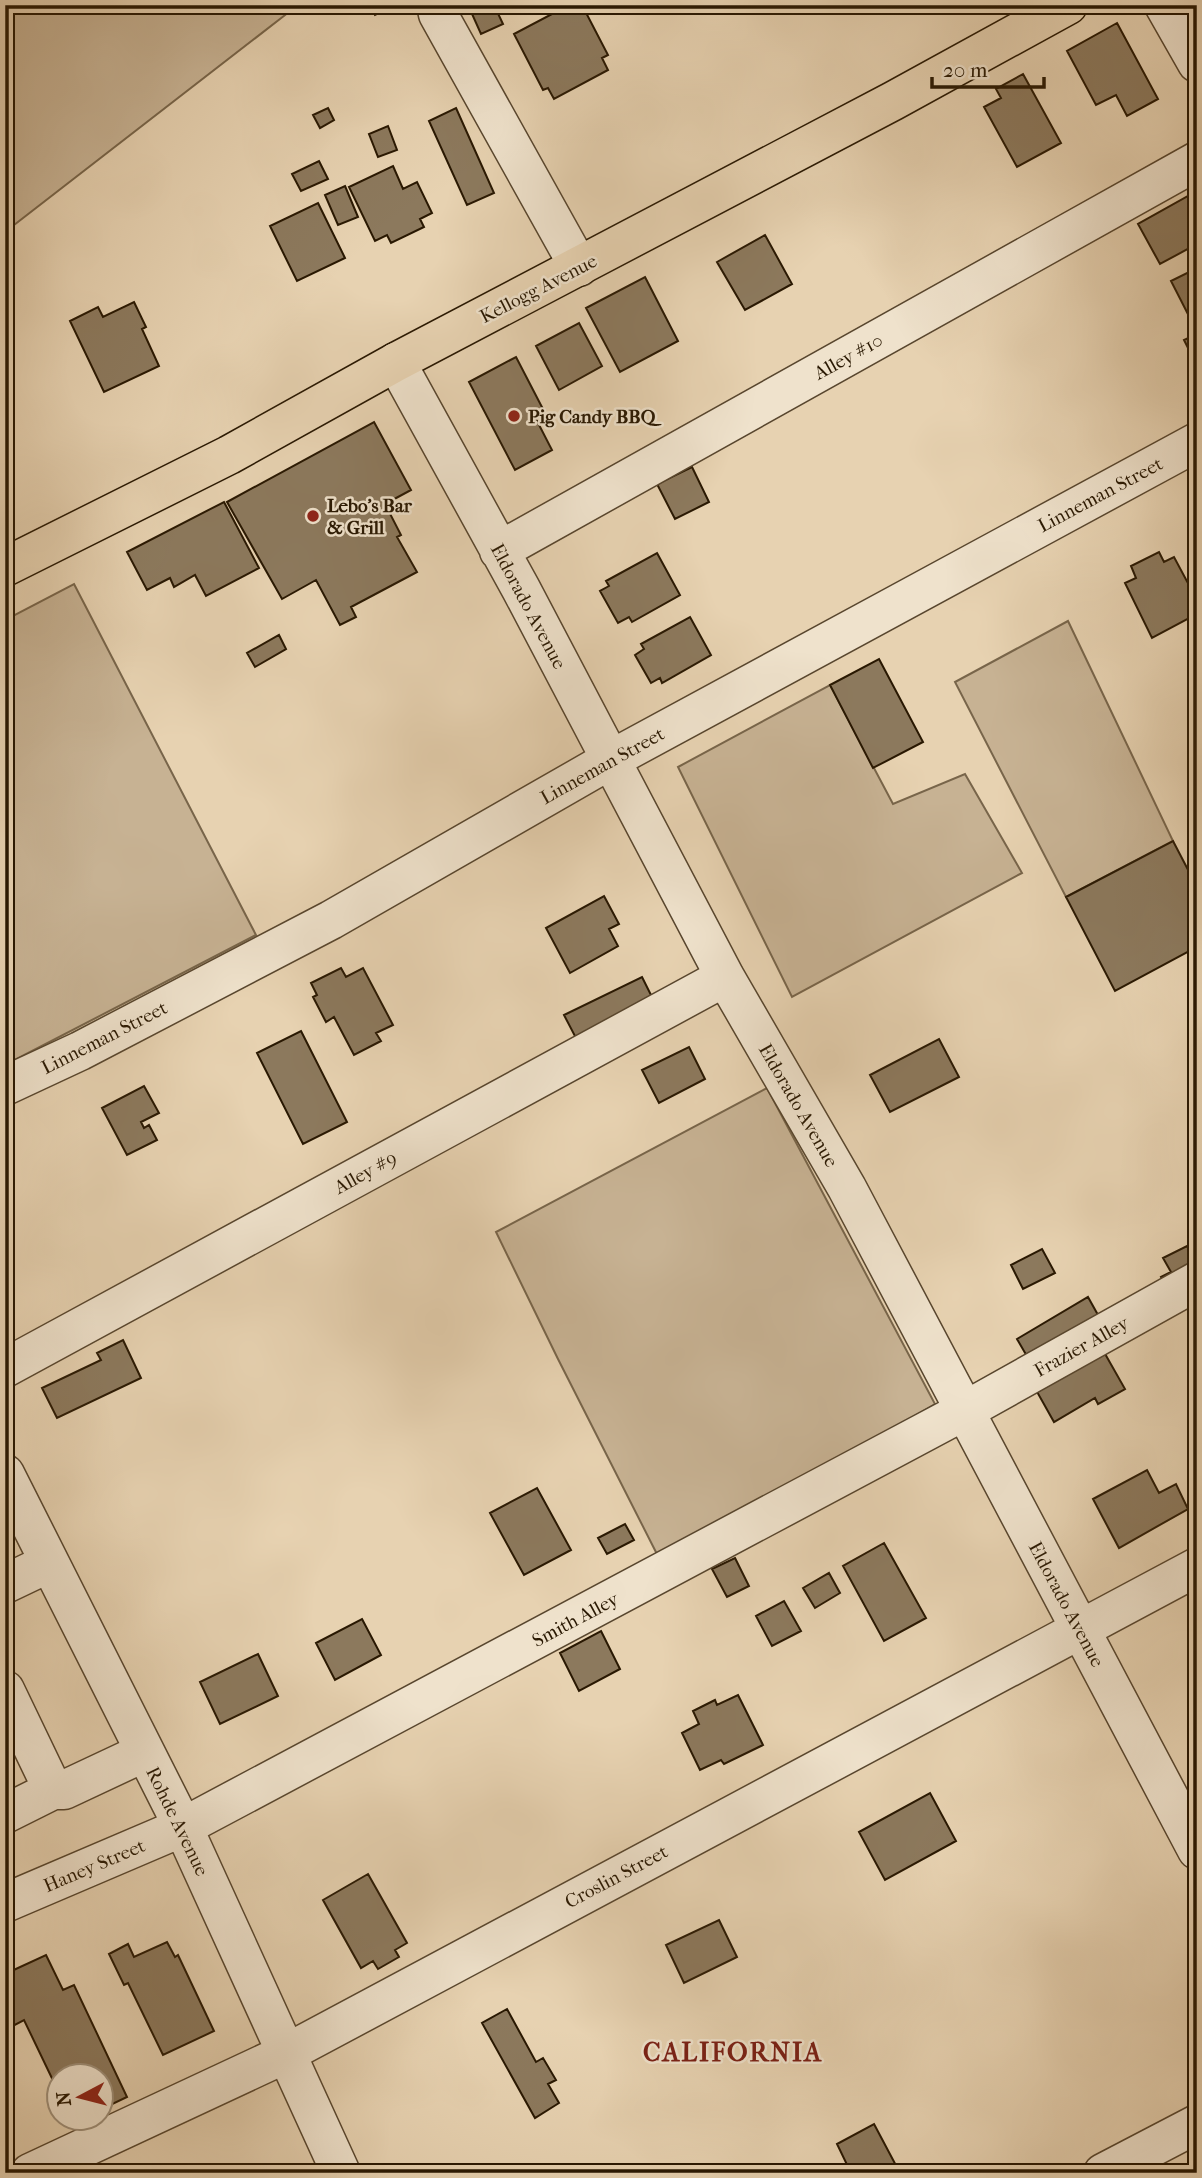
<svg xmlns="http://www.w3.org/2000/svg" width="1202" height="2178" font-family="'IM FELL French Canon',serif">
<rect width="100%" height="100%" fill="#e7d2b1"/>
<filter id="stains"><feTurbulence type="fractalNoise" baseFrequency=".00286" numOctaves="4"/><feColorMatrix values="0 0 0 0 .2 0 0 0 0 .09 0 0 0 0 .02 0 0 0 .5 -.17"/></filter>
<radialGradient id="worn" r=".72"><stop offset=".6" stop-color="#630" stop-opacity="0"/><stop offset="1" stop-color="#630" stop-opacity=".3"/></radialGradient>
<path fill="#c7b293" stroke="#78654a" stroke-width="2" d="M5 5H291L289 12 5 232Z
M74 584 256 935 5 1065V620Z
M1068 621 1173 841 1066 897 955 682Z
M830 685 893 804 965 774 1022 873 792 997 678 767Z
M767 1088 935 1404 662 1564 558 1359 496 1232Z"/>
<path fill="#8c795d" stroke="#291802" stroke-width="2" d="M371 5H396L375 15Z
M468 5H494L503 24 481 34Z
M569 5H582L608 55 602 58 608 70 554 99 548 88 543 90 514 34Z
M729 5H748L733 13Z
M1117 23 1158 99 1127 116 1116 95 1096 105 1067 51Z
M1023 74 1061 143 1017 167 984 107 1001 98 996 89Z
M328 108 334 120 320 128 313 115Z
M456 108 494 193 467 205 429 121Z
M388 126 397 150 378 157 369 134Z
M319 161 328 179 301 191 292 174Z
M393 166 403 189 417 182 432 213 420 219 424 227 391 243 387 235 375 241 349 187Z
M345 186 358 217 338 225 325 195Z
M1197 191V244L1160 264 1138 224Z
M318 203 345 258 297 281 270 226Z
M765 235 792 284 745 310 717 262Z
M1197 268V319L1192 322 1171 281Z
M645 277 678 341 620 372 586 308Z
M134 302 146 327 142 329 159 366 104 392 70 321 98 307 103 317Z
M579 323 602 366 559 390 536 346Z
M1197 334V366L1184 340Z
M516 357 545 413 536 419 552 450 515 470 469 382Z
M374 422 411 490 385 504 401 535 397 537 417 572 351 607 356 617 340 625 316 580 282 599 227 502Z
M692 467 709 502 675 519 657 484Z
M224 502 259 568 206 596 195 575 174 587 170 578 147 590 127 552Z
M1159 552 1164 562 1174 557 1197 600V614L1152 638 1125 583 1136 578 1131 566Z
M657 553 680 595 632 622 629 617 618 623 600 591 609 586 606 581Z
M690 617 711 655 662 683 660 678 651 683 635 655 644 649 641 644Z
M279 635 286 649 255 667 247 653Z
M879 659 923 742 873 768 830 685Z
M1173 841 1197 887V947L1115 991 1066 897Z
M604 896 619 924 609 929 618 946 570 973 546 928Z
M341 968 346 977 363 968 393 1025 376 1033 381 1041 354 1055 334 1017 326 1022 313 997 317 995 311 983Z
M642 977 654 1001 577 1040 564 1015Z
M301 1031 347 1122 303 1144 257 1053Z
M939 1039 959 1077 890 1112 870 1075Z
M689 1047 705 1079 659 1103 642 1070Z
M144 1086 159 1113 141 1122 144 1128 149 1125 157 1140 127 1155 102 1108Z
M1187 1246 1197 1261V1275L1168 1290 1161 1277 1171 1272 1163 1258Z
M1042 1249 1055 1273 1023 1289 1011 1265Z
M1088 1297 1103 1324 1032 1365 1017 1339Z
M123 1340 141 1378 57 1418 42 1388 101 1360 97 1353Z
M1104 1352 1125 1389 1098 1404 1095 1398 1054 1422 1036 1390Z
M1147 1470 1159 1493 1176 1484 1188 1509 1119 1548 1093 1499Z
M537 1488 571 1550 524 1575 490 1513Z
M625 1524 634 1540 607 1554 598 1538Z
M884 1543 926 1618 884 1641 843 1566Z
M735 1558 749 1586 727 1597 712 1569Z
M829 1573 840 1593 815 1608 803 1588Z
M784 1601 801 1631 772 1646 756 1616Z
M362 1619 381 1655 335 1680 316 1643Z
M601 1631 620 1669 579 1691 560 1653Z
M258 1654 278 1696 220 1724 200 1682Z
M738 1695 763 1745 724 1764 721 1760 700 1770 682 1733 699 1724 693 1711 715 1700 717 1705Z
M930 1793 956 1841 885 1880 859 1832Z
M368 1874 407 1943 395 1950 399 1957 378 1969 373 1961 361 1968 323 1900Z
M719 1920 737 1957 684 1983 666 1945Z
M167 1942 175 1957 178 1955 214 2031 163 2055 128 1983 124 1985 109 1954 128 1944 134 1957Z
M46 1955 63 1990 74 1985 127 2097 102 2109V2076H60V2095L24 2020 5 2030V1974Z
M507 2009 536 2062 543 2058 556 2080 548 2084 559 2103 535 2118 482 2023Z
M874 2124 900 2173H851L837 2144Z
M811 2166 814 2173H798Z"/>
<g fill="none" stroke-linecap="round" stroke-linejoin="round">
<defs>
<path id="minor" d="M436 5 438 14 579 267
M1164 5 1197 63
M396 362 521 589 725 977 847 1188 1197 1850
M499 551 1197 161
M5 1086 80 1051 331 920 610 760 1197 442
M5 1368 725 977
M5 1474 183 1827 341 2173
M5 1584 49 1563
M5 1690 53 1790H64L145 1752
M5 1814 53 1790
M5 1903 183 1827 966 1410 1197 1281
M30 2173 285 2054 1197 1567
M1103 2173 1197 2124"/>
<path id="major" d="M5 567 229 455 396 362 893 101 1068 5"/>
</defs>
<use href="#minor" stroke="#58462e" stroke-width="41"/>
<use href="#major" stroke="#291802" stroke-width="41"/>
<use href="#minor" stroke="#efe2cc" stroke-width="38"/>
<use href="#major" stroke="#e7d2b1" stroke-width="38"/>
</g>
<g fill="#8f2418" stroke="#efe2cc" stroke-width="2.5">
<circle cx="514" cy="416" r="7"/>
<circle cx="313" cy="516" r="7"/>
</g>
<g text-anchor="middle" stroke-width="5" stroke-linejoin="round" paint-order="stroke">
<g font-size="19" fill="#291802" stroke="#efe2cc">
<text transform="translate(538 288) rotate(-27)" y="7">Kellogg Avenue</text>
<text transform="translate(848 356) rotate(-29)" y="7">Alley #10</text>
<text transform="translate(1100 494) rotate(-28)" y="7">Linneman Street</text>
<text transform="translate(529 606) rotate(62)" y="7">Eldorado Avenue</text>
<text transform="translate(602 765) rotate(-29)" y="7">Linneman Street</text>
<text transform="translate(104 1037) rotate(-27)" y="7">Linneman Street</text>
<text transform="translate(799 1105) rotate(60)" y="7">Eldorado Avenue</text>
<text transform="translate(365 1172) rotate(-29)" y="7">Alley #9</text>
<text transform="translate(1081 1346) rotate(-29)" y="7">Frazier Alley</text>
<text transform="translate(1067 1604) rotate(62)" y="7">Eldorado Avenue</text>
<text transform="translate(575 1619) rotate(-28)" y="7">Smith Alley</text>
<text transform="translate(178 1821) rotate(64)" y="7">Rohde Avenue</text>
<text transform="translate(94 1865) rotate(-23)" y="7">Haney Street</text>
<text transform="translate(616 1876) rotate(-28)" y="7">Croslin Street</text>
</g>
<g font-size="19" font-weight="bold" fill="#291802" stroke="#efe2cc" text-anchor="start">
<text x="528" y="423">Pig Candy BBQ</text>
<text x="327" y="512">Lebo's Bar<tspan x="327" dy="22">&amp; Grill</tspan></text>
</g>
<g font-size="26" font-weight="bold" letter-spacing="2" fill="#7a1f14" stroke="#efe2cc">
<text x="733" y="2061">CALIFORNIA</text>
</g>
</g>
<rect width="1202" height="2178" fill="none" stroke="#e7d2b1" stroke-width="28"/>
<rect x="7" y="7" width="1188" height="2164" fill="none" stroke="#291802" stroke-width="3.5"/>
<rect x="14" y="14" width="1174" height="2150" fill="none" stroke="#291802" stroke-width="2"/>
<g transform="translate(80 2097) rotate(263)"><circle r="33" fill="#efe2cc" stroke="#a0917b" stroke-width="2"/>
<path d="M0-5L12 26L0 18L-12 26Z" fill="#8f2418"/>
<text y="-10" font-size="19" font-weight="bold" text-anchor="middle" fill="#291802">N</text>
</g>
<path d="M932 77v10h112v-10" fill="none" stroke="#291802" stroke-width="3.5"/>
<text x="943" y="77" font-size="21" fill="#291802" stroke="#efe2cc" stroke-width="5" paint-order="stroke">20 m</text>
<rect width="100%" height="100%" filter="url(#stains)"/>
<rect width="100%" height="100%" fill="url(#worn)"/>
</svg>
